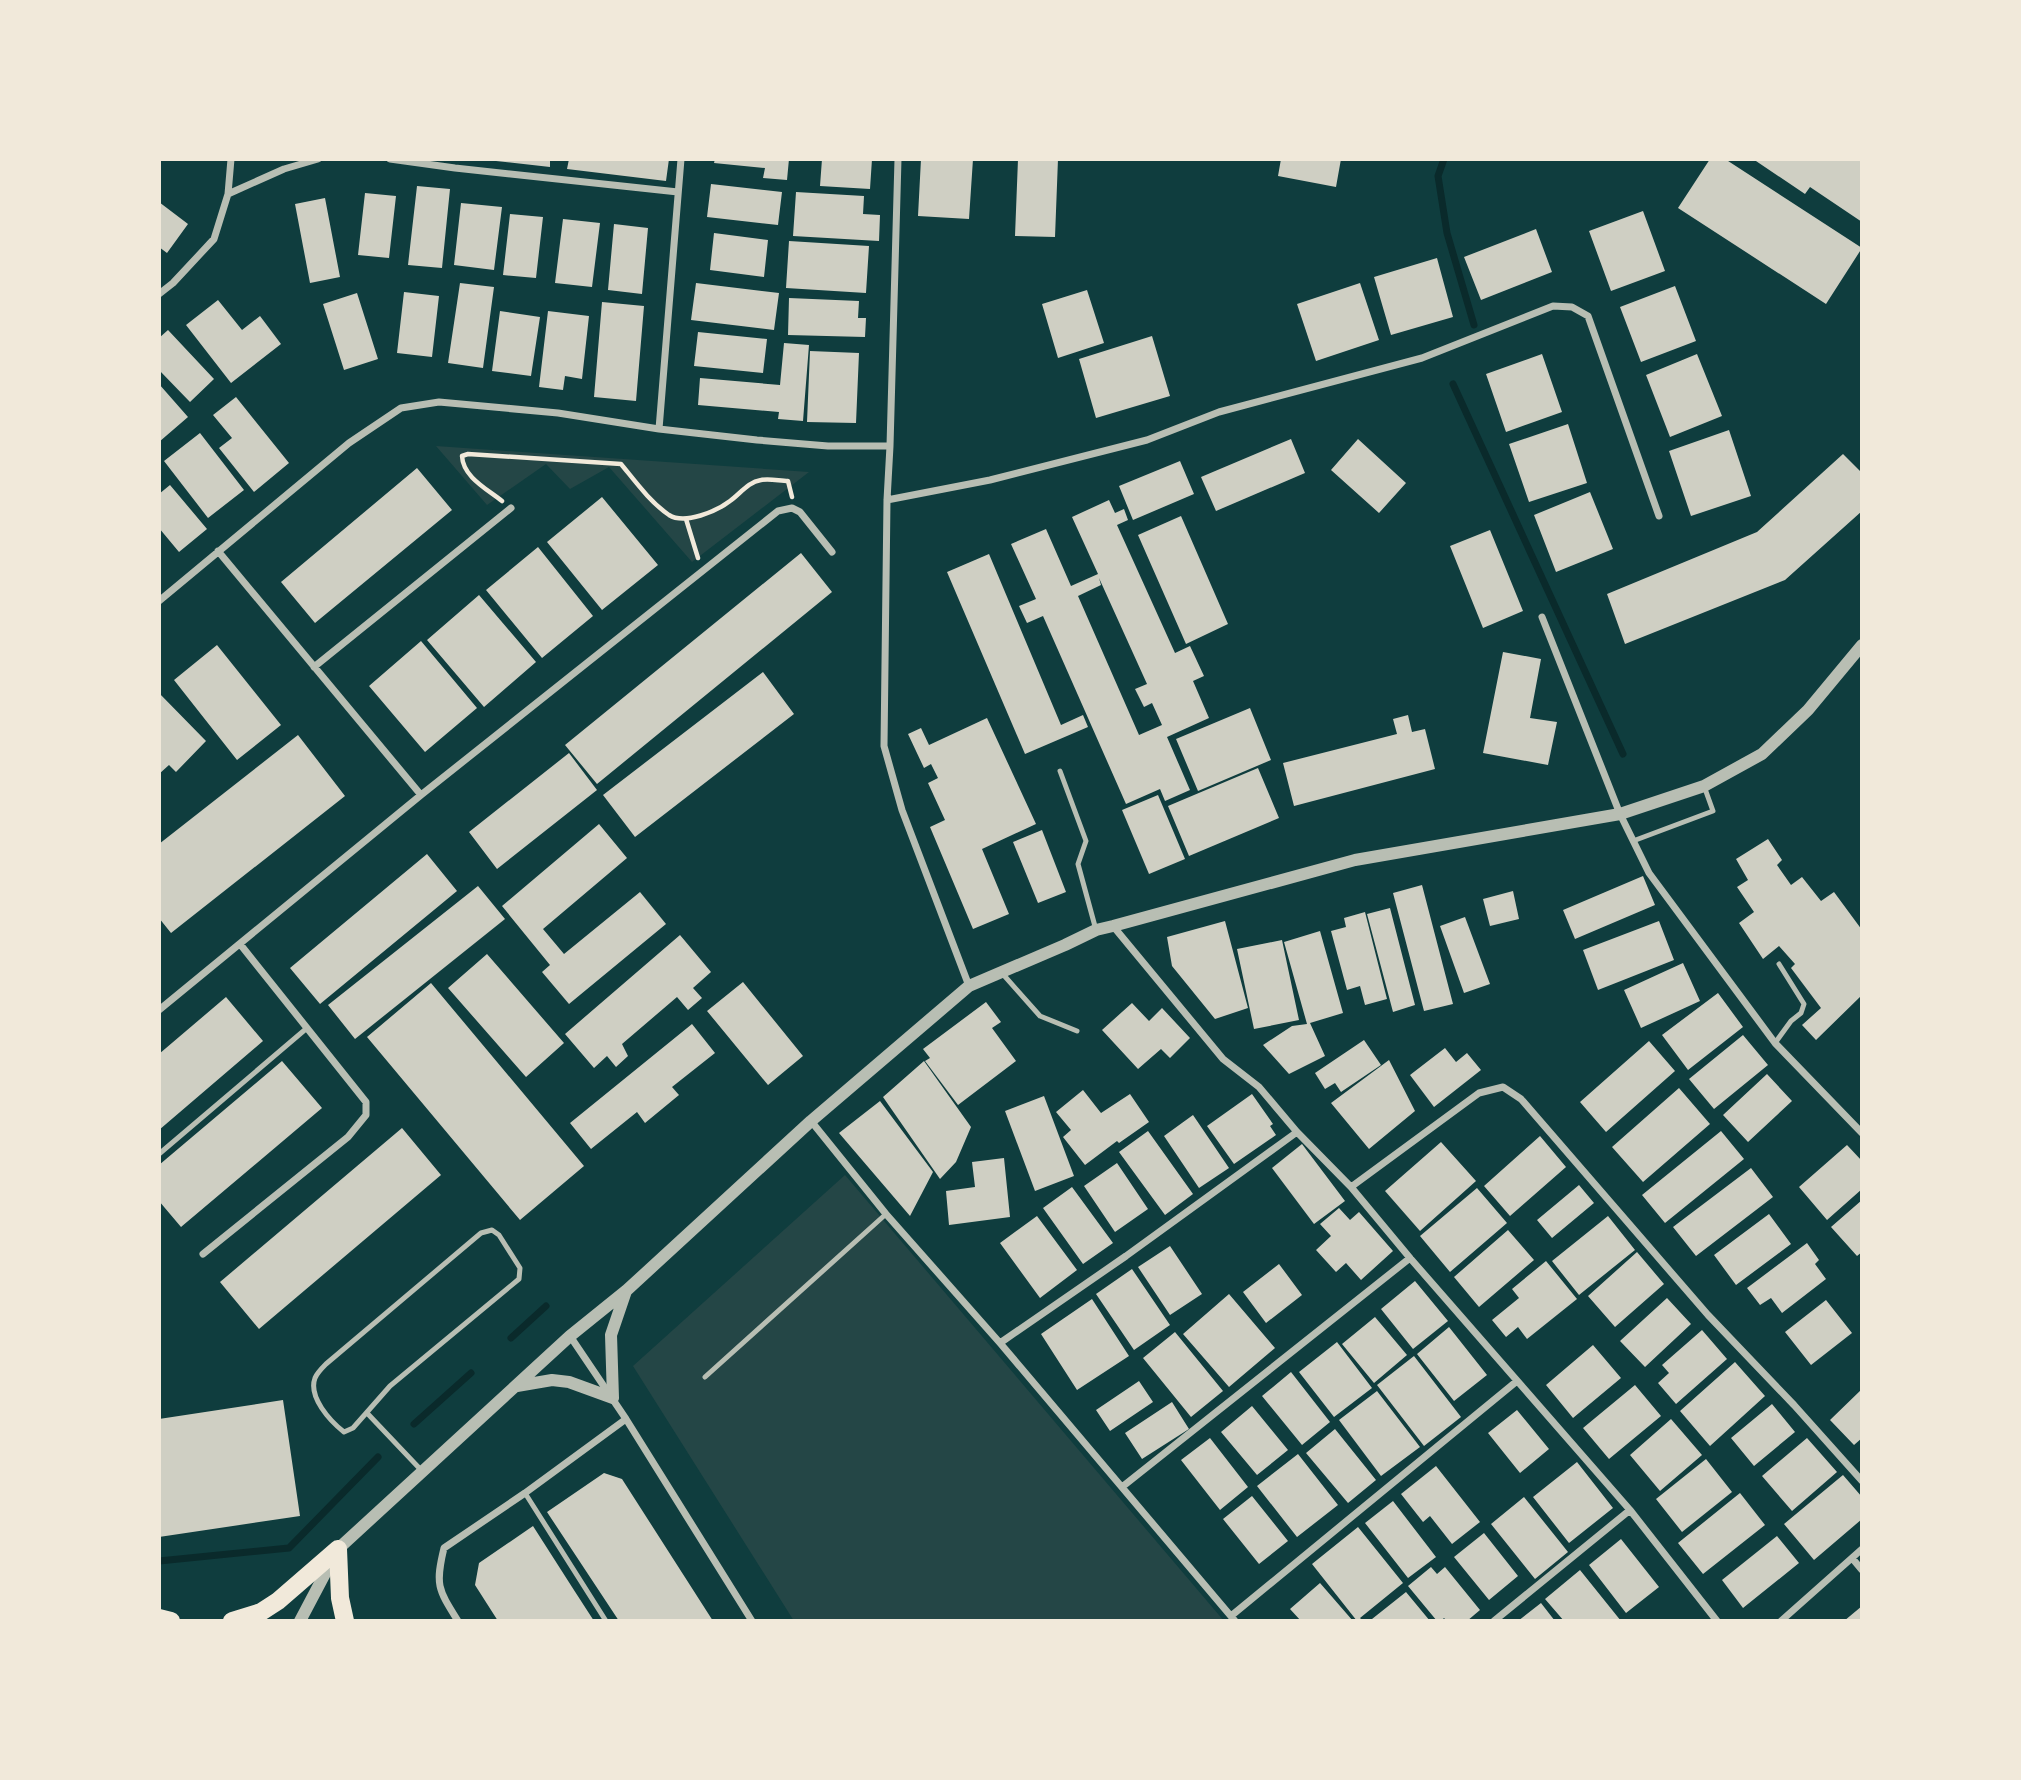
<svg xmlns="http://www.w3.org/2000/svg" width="2021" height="1780" font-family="'Sofia Sans Condensed',sans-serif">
<rect width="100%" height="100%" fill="#0f3d3e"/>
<path fill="#244646" d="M436 446 809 472 692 562 609 467 570 489 546 464 487 505Z
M845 1175 1224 1621H794L633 1366Z"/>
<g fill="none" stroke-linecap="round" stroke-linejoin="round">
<path stroke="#0a2a2b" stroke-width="7" d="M1444 159 1438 176 1447 233 1474 325
M1453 384 1623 754
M511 1338 546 1306
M414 1424 471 1373
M159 1561 289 1548 378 1457"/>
</g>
<path fill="#cfcfc3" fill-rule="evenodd" d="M496 159H550V167L496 161Z
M569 159H669L666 181 567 169Z
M715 159H789L787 180 763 178 765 168 714 163Z
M822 159H872L870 189 820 186Z
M921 159H973L969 219 918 216Z
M1018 159H1058L1055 237 1015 236Z
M1281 159H1341L1336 187 1278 176Z
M1710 159H1725L1862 248 1826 304 1678 208Z
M1753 159H1862V222L1810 187 1805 194Z
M711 184 782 192 778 225 707 217Z
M417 186 450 189 442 268 408 265Z
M796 192 864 196 863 214 880 215 879 241 793 236Z
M365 193 396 196 389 258 358 255Z
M325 198 340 277 310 283 295 204Z
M159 202 188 224 167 253 159 247Z
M461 203 502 207 494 270 454 265Z
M1643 211 1665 271 1611 291 1589 231Z
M510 214 543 217 536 278 503 275Z
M563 219 600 223 592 287 555 283Z
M614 224 648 228 642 294 608 290Z
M1536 229 1552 272 1481 300 1464 257Z
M714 233 768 240 764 277 710 270Z
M789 241 869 246 866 293 786 288Z
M1437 258 1453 317 1391 335 1374 277Z
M460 283 494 287 483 368 448 363Z
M696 283 779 293 774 330 691 320Z
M1360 283 1379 340 1316 361 1297 304Z
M1675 286 1696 341 1641 362 1620 307Z
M1087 290 1104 343 1058 358 1042 304Z
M404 292 439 296 432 357 397 353Z
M357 293 378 359 344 370 323 304Z
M789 298 859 301 858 318H866L865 337 788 335Z
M218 300 242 330 260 316 281 344 231 383 186 325Z
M602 302 644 306 636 401 594 397Z
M500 311 540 317 531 376 492 371Z
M548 311 589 316 582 379 565 376 563 390 539 387Z
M168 330 214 379 190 402 159 370V338Z
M698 332 767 339 763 373 694 366Z
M1152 336 1170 396 1096 418 1079 359Z
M784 343 809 345 803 421 778 419 779 412 698 405 700 378 780 385Z
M810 351 859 353 856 423 807 422Z
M1542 354 1562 412 1506 432 1486 374Z
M1697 354 1722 416 1670 437 1646 375Z
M159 384 188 417 159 442Z
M236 397 289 463 254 492 219 448 232 438 213 415Z
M1568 424 1587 483 1529 502 1509 444Z
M1729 430 1751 496 1691 516 1669 451Z
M200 433 244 490 208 518 164 461Z
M1291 439 1305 473 1216 511 1201 477Z
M1358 439 1406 483 1379 513 1331 470Z
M1843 454 1862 473V511L1785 580 1625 644 1607 594 1757 532Z
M1180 461 1194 494 1133 520 1119 486Z
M417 468 452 510 315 623 281 582Z
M170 485 207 529 179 552 159 528V494Z
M1590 492 1613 549 1556 572 1534 515Z
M602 497 658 565 602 610 547 542Z
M1109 500 1115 513 1124 509 1128 520 1117 525 1175 653 1190 646 1204 676 1193 681 1209 718 1167 737 1190 790 1165 801 1160 789 1126 804 1043 616 1027 623 1019 606 1036 599 1011 544 1046 529 1071 586 1098 574 1072 517ZM1099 578 1147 684 1135 689 1144 707 1152 703 1162 725 1139 735 1078 596 1101 585Z
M1181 516 1228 624 1186 644 1138 535Z
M1490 530 1523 611 1483 628 1450 546Z
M538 547 593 616 542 658 486 590Z
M801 553 832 592 597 784 565 745Z
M989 554 1061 725 1083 715 1088 727 1025 754 947 572Z
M479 595 536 662 484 707 427 640Z
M421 641 477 708 425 752 369 686Z
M217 645 281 725 237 760 174 680Z
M1503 652 1541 659 1530 718 1557 722 1548 765 1483 753Z
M763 672 794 714 635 837 603 795Z
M159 693 206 741 176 772 169 765 159 774Z
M1250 708 1271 760 1198 791 1176 739Z
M1408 715 1412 732 1425 729 1435 769 1294 806 1283 763 1397 734 1393 719Z
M987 718 1036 824 982 849 1009 914 973 929 930 827 945 820 928 783 938 778 931 764 924 768 908 734 921 728 929 745Z
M298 735 345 796 171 933 159 918V844Z
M569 753 597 790 497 869 469 832Z
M1258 768 1279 818 1189 856 1168 806Z
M1158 795 1185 859 1149 874 1122 810Z
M599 824 627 858 543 929 564 954 640 892 666 924 569 1004 542 972 550 965 502 906Z
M1042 830 1066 892 1038 903 1013 842Z
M1768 839 1782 860 1777 865 1791 885 1802 877 1821 901 1834 892 1862 930V995L1816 1040 1802 1025 1821 1008 1791 968 1795 964 1779 946 1763 959 1739 923 1754 912 1737 887 1748 880 1736 859Z
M427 854 457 891 320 1004 290 968Z
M1643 876 1655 905 1575 939 1563 910Z
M1422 885 1453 1004 1424 1011 1393 893Z
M478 886 505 919 355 1039 328 1005Z
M1513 891 1519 919 1490 926 1483 899Z
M1390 908 1415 1005 1393 1012 1367 914Z
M1365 912 1387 999 1365 1005 1360 986 1347 990 1331 931 1346 927 1344 918Z
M1465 917 1490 984 1464 993 1440 926Z
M1225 921 1248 1008 1215 1019 1172 966 1167 937Z
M1659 921 1674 960 1598 990 1583 950Z
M1320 931 1343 1013 1310 1023 1325 1056 1289 1074 1263 1045 1292 1026 1307 1024 1284 942Z
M680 935 711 972 693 988 702 998 688 1010 677 997 622 1044 628 1056 616 1067 607 1056 594 1068 565 1034Z
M1282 940 1299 1020 1254 1029 1237 949Z
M487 954 564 1043 526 1077 448 988Z
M1683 963 1700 1001 1641 1028 1624 990Z
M743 982 803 1056 768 1085 707 1011Z
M431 983 584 1166 520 1220 367 1037Z
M1718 993 1743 1027 1688 1070 1662 1035Z
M226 997 263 1041 159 1130V1054Z
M986 1002 1001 1022 992 1028 1016 1061 958 1105 925 1061 930 1058 923 1049Z
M1132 1003 1149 1021 1162 1008 1190 1038 1170 1058 1161 1049 1138 1069 1102 1030Z
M692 1024 715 1053 672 1087 679 1095 645 1123 637 1112 591 1149 570 1123Z
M1743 1035 1768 1065 1714 1109 1689 1079Z
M1364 1040 1381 1065 1341 1092 1335 1083 1325 1089 1315 1073Z
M1649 1041 1675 1071 1606 1132 1580 1102Z
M1445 1048 1456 1062 1467 1053 1481 1070 1434 1107 1410 1075Z
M1389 1060 1415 1111 1369 1149 1331 1103Z
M282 1061 322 1108 181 1227 159 1201V1165Z
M924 1061 971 1127 956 1162 940 1179 883 1097Z
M1767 1074 1792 1101 1748 1142 1723 1115Z
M1679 1088 1710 1124 1643 1182 1612 1147Z
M1083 1090 1101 1113 1130 1094 1149 1122 1119 1143 1117 1141 1085 1165 1063 1137 1071 1130 1056 1112Z
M1252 1094 1273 1124 1270 1126 1276 1135 1234 1164 1207 1126Z
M1044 1096 1074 1176 1035 1191 1005 1111Z
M880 1101 933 1172 910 1216 839 1133Z
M1193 1115 1229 1168 1199 1188 1164 1136Z
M402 1128 441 1175 259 1329 220 1282Z
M1148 1131 1193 1194 1165 1215 1119 1152Z
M1721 1131 1744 1159 1665 1223 1642 1195Z
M1540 1136 1566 1167 1510 1216 1484 1186Z
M1441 1142 1476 1181 1420 1231 1385 1191Z
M1302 1144 1345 1201 1314 1224 1272 1168Z
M1847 1145 1862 1161V1189L1827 1220 1799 1187Z
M1004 1158 1010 1217 949 1225 946 1191 975 1187 972 1162Z
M1117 1163 1148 1209 1115 1232 1084 1186Z
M1751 1168 1773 1197 1696 1256 1673 1227Z
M1579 1185 1594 1203 1552 1238 1537 1220Z
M1072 1187 1113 1243 1083 1264 1043 1208Z
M1477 1188 1507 1223 1450 1272 1420 1236Z
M1862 1200V1252L1857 1256 1831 1227Z
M1339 1208 1350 1220 1359 1212 1393 1251 1361 1280 1346 1263 1336 1272 1316 1250 1331 1236 1320 1224Z
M1769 1214 1791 1244 1736 1285 1714 1255Z
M1037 1216 1077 1270 1040 1298 1000 1243Z
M1608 1216 1635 1250 1579 1295 1552 1261Z
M1508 1230 1534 1260 1479 1307 1454 1277Z
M1807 1243 1819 1260 1815 1264 1826 1279 1782 1313 1771 1298 1760 1305 1747 1288Z
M1170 1246 1202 1294 1170 1315 1138 1267Z
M1637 1252 1664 1284 1615 1327 1588 1296Z
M1546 1261 1577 1299 1527 1339 1518 1327 1506 1337 1492 1320 1519 1298 1512 1289Z
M1279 1264 1302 1295 1266 1323 1243 1292Z
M1132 1269 1170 1325 1134 1350 1096 1294Z
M1415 1281 1448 1321 1413 1349 1381 1309Z
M1229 1294 1275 1348 1229 1387 1183 1334Z
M1667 1298 1691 1324 1645 1367 1620 1341Z
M1092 1299 1129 1356 1077 1390 1041 1334Z
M1826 1300 1852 1333 1811 1365 1785 1332Z
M1375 1317 1407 1355 1374 1383 1342 1344Z
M1449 1327 1487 1375 1454 1401 1417 1354Z
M1702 1330 1727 1359 1676 1404 1658 1383 1669 1373 1662 1365Z
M1175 1332 1223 1391 1191 1417 1143 1358Z
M1337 1342 1372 1388 1334 1417 1299 1372Z
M1593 1345 1621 1378 1573 1418 1546 1385Z
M1414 1356 1461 1417 1424 1446 1377 1385Z
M1735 1362 1765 1396 1710 1446 1680 1411Z
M1291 1372 1330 1422 1302 1445 1262 1396Z
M1139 1381 1153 1402 1110 1431 1096 1410Z
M1635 1385 1661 1416 1609 1459 1583 1428Z
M1862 1389V1438L1854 1445 1830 1420Z
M1377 1391 1420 1447 1381 1476 1339 1420Z
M283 1400 300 1516 159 1537V1419Z
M1172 1402 1189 1429 1142 1459 1125 1433Z
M1772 1404 1795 1432 1754 1466 1731 1438Z
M1252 1406 1288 1450 1257 1475 1221 1432Z
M1517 1410 1549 1449 1520 1473 1488 1433Z
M1671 1419 1702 1455 1660 1491 1630 1455Z
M1335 1429 1376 1480 1348 1503 1306 1453Z
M1210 1438 1248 1487 1220 1510 1181 1460Z
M1807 1438 1837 1472 1792 1511 1762 1476Z
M1298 1454 1338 1505 1297 1537 1257 1486Z
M1706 1459 1732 1492 1682 1532 1656 1499Z
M1577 1462 1613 1508 1569 1543 1533 1497Z
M1436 1466 1480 1522 1452 1544 1430 1516 1423 1522 1401 1494Z
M604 1473 622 1479 713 1621H619L547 1512Z
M1843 1475 1862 1497V1519L1814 1560 1784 1524Z
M1740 1493 1765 1525 1703 1574 1678 1543Z
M1252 1496 1288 1541 1259 1564 1223 1519Z
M1524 1497 1568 1552 1535 1579 1491 1524Z
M1393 1501 1436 1557 1408 1578 1365 1523Z
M533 1526 572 1587 594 1621H498L475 1585 479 1563Z
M1358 1527 1403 1583 1360 1618 1363 1621H1357L1312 1564Z
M1484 1533 1518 1576 1489 1600 1454 1557Z
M1777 1536 1799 1563 1743 1608 1722 1580Z
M1621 1539 1659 1587 1626 1613 1589 1565Z
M1431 1567 1437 1574 1445 1567 1480 1610 1467 1621H1447L1444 1618 1441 1621H1437L1408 1586Z
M1580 1570 1621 1621H1564L1545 1599Z
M1320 1583 1353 1621H1301L1290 1609Z
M1406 1592 1430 1621H1374L1372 1619Z
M1541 1603 1555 1621H1518Z
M1862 1606V1621H1844Z"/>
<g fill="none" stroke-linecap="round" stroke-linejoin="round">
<path stroke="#f1e9da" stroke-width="4.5" d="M502 501C487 489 463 477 462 456L468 454 621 464C635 481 650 502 669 515 685 525 717 511 730 501 740 494 748 482 761 480 769 478 780 481 788 481L792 497
M686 519 698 558"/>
<path stroke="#b8beb3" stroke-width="5" d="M1060 771 1086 841 1078 864 1096 930
M1633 841 1713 811 1704 786
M1001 972 1040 1016 1077 1031
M1775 1043 1791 1021 1801 1013 1804 1004 1779 964
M159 1154 307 1028
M492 1230 499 1235 520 1268 519 1279 390 1386 353 1428 344 1432C330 1421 308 1397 315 1378 317 1373 322 1368 326 1364L481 1233Z
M705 1377 886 1214
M367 1413 422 1471
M525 1493 606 1621"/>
<path stroke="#b8beb3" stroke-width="7" d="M390 159 455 168 678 192
M898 159 890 446 887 500 884 746 902 810 969 986
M228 194 231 159
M159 294 173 283 214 239 228 194 284 169 318 159
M659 429 681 159
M887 500 990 480 1147 440 1219 412 1422 358 1553 306 1572 307 1588 316 1659 516
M218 551 421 795
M159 601 349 443 401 408 439 402 558 413 659 429 757 440 828 446H890
M1542 617 1620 814 1649 873 1775 1043 1862 1133
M314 667 511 508
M1113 926 1223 1059 1259 1087 1297 1132 1351 1187 1410 1258 1630 1510 1717 1621
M159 1010 421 795 778 511 792 508 800 512 832 552
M811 1121 886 1214 1000 1343 1235 1621
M1351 1187 1479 1093 1503 1087 1521 1099 1708 1315 1794 1405 1862 1481
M203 1254 348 1137 366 1115V1102L240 944
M570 1336 626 1419 752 1621
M1000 1343 1126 1256 1297 1132
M1122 1487 1410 1258
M1852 1558 1862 1570
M1231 1616 1517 1381
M458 1621C438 1589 435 1585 444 1548L525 1493 626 1419
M1494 1621 1630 1510
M1781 1621 1862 1549"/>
<path stroke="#b8beb3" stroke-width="12" d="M517 1386 552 1380 569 1382 613 1398 611 1335 626 1291
M300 1621 338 1549 570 1336 627 1290 811 1121 969 986 1065 945 1096 930 1113 926 1355 860 1620 814 1704 786 1762 754 1808 710 1862 645"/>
<path stroke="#f1e9da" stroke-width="18" d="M338 1549 340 1598 345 1621
M159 1618 171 1621
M232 1621 261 1612 278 1601 338 1549"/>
</g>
<rect width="2021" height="1780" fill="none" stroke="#f1e9da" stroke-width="322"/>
</svg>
